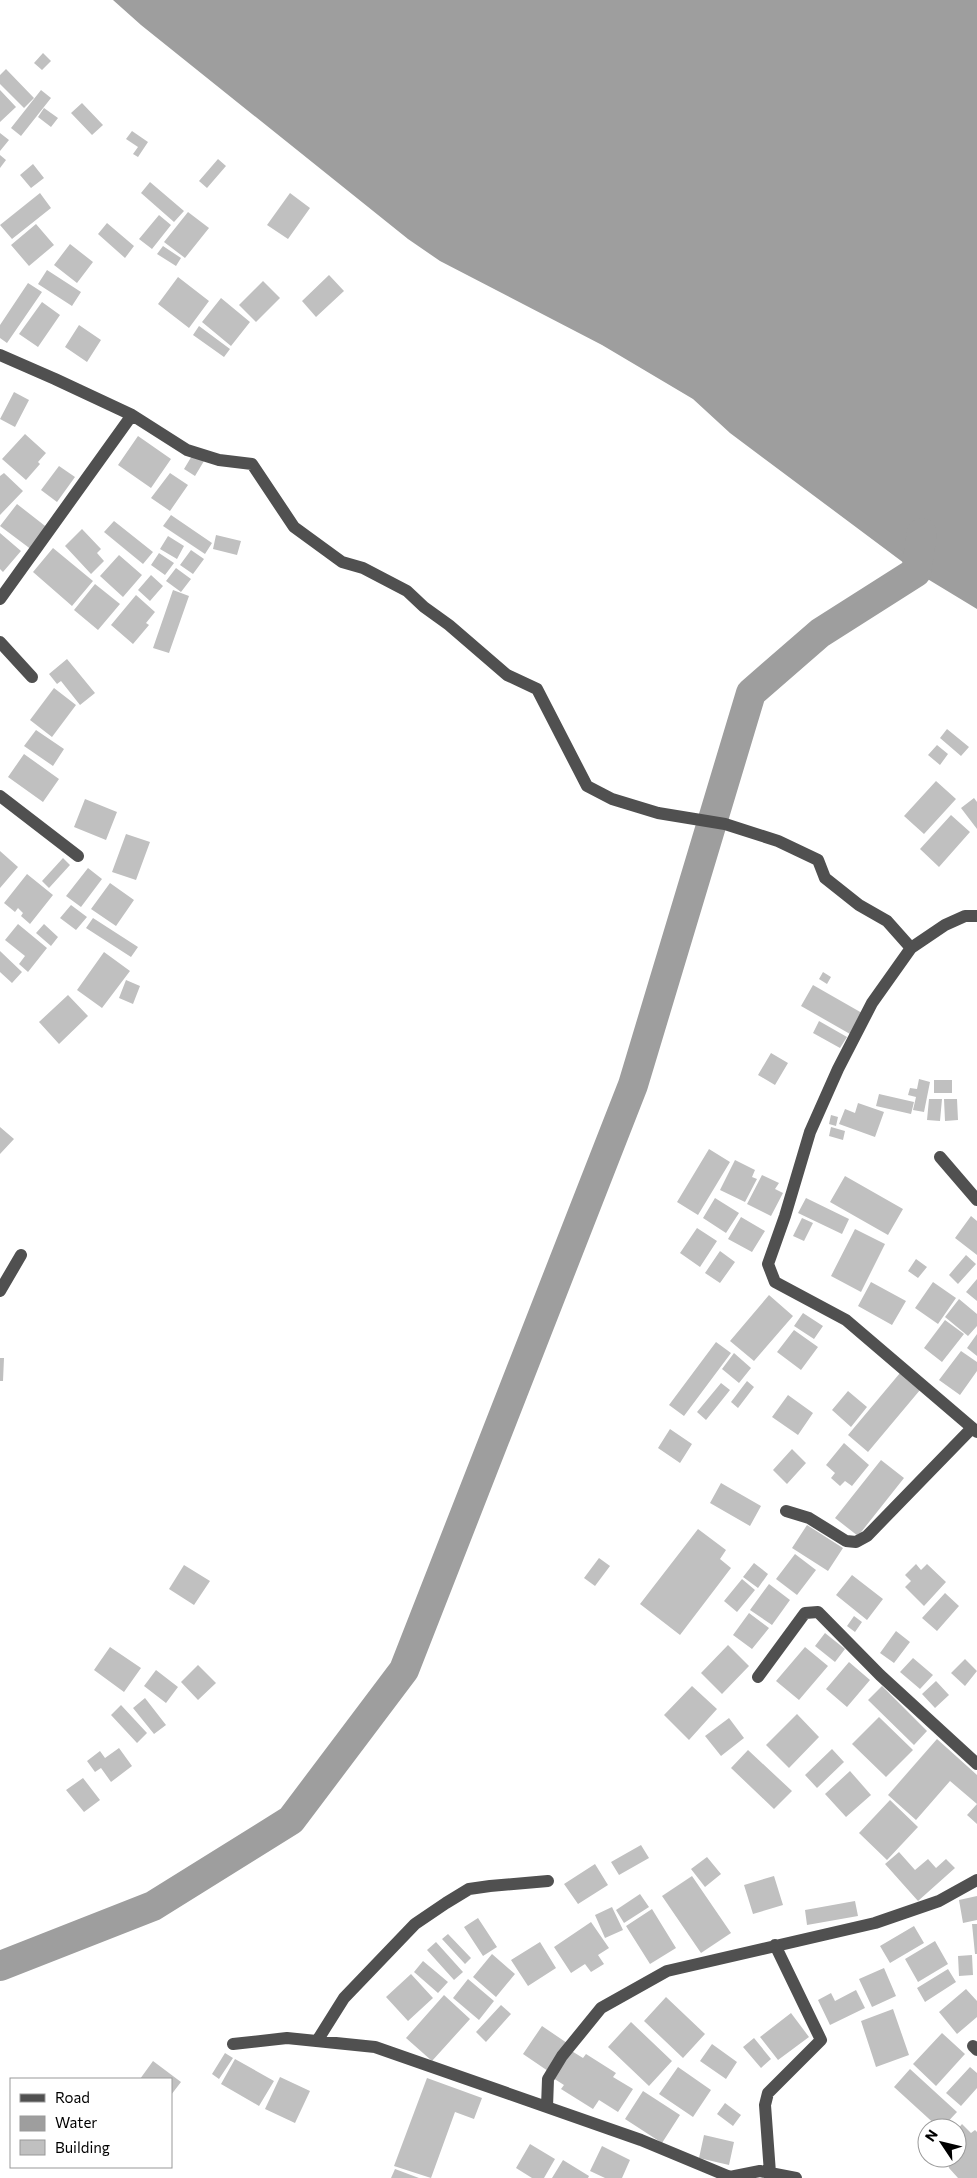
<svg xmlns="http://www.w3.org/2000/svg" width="977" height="2178" font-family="Commissioner,sans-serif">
<rect width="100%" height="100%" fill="#fff"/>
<path fill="#9e9e9e" d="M113 0H977V609L916 572 730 433 693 399 602 345 440 261 408 239 141 25Z"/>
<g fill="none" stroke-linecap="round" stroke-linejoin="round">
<path stroke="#9e9e9e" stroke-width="30" d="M0 1966 153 1906 291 1820 404 1670 633 1085 751 693 820 633 916 572 922 533"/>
</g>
<path fill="#c0c0c0" d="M43 53 51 61 42 70 34 63Z
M6 69 34 98 24 108 0 84V75Z
M0 90 16 107 0 122Z
M41 90 51 98 21 136 11 128Z
M82 103 103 125 92 135 71 113Z
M44 108 58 118 51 127 38 117Z
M132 131 148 142 138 157 133 154 138 147 126 139Z
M0 133 9 140 0 151Z
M0 155 6 160 0 168Z
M218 159 226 166 207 188 199 181Z
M33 164 44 178 31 188 20 175Z
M150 182 184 211 174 222 141 193Z
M40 193 51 208 12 239 0 225Z
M290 193 310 208 288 239 267 225Z
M188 212 209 228 185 258 164 242Z
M159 215 171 225 152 249 139 239Z
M107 223 134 246 125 258 98 234Z
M36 224 54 245 29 266 11 245Z
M70 244 93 262 77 283 54 265Z
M163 246 181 258 176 266 157 254Z
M47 270 81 292 72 306 38 284Z
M329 275 344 291 316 317 302 301Z
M178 277 209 301 189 328 158 304Z
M263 281 280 298 256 322 239 305Z
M28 283 42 292 7 343 0 338V325Z
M221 298 250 322 231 346 202 322Z
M42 302 60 315 38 347 19 334Z
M79 325 101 340 87 362 65 347Z
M199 326 230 349 224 357 193 335Z
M14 392 29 400 15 427 0 419Z
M25 434 46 453 38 462 40 464 26 480 2 459Z
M138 436 171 459 151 488 118 465Z
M193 454 204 461 195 476 184 469Z
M59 466 75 477 57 502 41 490Z
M4 473 23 491 0 515V476Z
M170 473 188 485 170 511 151 498Z
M17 504 49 529 32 550 0 526Z
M171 515 212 543 205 554 163 526Z
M114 521 153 552 143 564 104 532Z
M82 529 101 549 97 553 104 561 91 574 65 546Z
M0 533 21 551 3 572 0 569Z
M216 535 241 541 237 555 213 549Z
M168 536 184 546 177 559 160 549Z
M53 548 93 581 72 606 33 572Z
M191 550 204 559 193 574 180 565Z
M159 553 174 563 165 575 151 565Z
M119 555 142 575 123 597 100 576Z
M176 568 191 579 181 592 166 581Z
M151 575 163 586 150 601 138 590Z
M95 584 120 604 98 630 74 610Z
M173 590 189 596 169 653 153 648Z
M136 595 155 612 146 623 149 625 133 644 111 625Z
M67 659 95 693 80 705 61 681 57 684 49 674Z
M54 688 76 705 52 737 30 720Z
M947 729 969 747 961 756 940 738Z
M36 730 64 749 53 766 24 746Z
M937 745 948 754 940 765 928 755Z
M24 754 59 779 43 802 8 777Z
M936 781 956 799 924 834 904 816Z
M974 798 977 802V829L961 808Z
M85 799 117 812 106 840 74 827Z
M951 815 970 832 939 867 920 849Z
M126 834 150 842 136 880 112 872Z
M0 851 18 867 0 888Z
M63 858 70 865 49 888 42 881Z
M88 868 102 879 81 907 66 896Z
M27 874 53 895 30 924 21 916 23 913 18 908 15 912 4 903Z
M110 883 134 900 116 926 91 909Z
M71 905 87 917 76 930 60 918Z
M93 918 138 947 131 957 86 928Z
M18 924 47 948 28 972 19 964 25 956 5 940Z
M44 924 58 937 51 946 36 933Z
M0 951 22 972 12 983 0 972Z
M104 952 130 971 102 1008 77 990Z
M823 972 831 977 827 984 819 979Z
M126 980 140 986 133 1004 119 998Z
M813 985 862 1013 850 1034 801 1006Z
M68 995 88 1016 59 1044 39 1022Z
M819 1021 847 1037 840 1048 813 1033Z
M771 1053 788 1063 775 1085 758 1075Z
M919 1079 930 1082 924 1112 913 1110 916 1097 908 1095 910 1088 917 1089Z
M934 1080H952V1093H934Z
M879 1094 914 1102 911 1114 876 1106Z
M929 1099H942L940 1121 927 1120Z
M944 1099H957L958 1120 945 1121Z
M858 1103 884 1112 875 1137 839 1124 845 1109 855 1113Z
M831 1115 838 1117 836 1126 829 1124Z
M0 1127 14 1139 0 1154Z
M831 1127 845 1131 843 1140 829 1136Z
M709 1149 730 1162 698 1215 677 1202Z
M735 1160 755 1170 752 1177 757 1179 745 1202 720 1190Z
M762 1175 779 1183 775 1189 783 1193 771 1216 747 1204Z
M845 1176 903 1209 888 1235 830 1202Z
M715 1198 739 1213 726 1233 703 1218Z
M806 1198 849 1219 842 1234 798 1213Z
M971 1216 977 1221V1255L955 1238Z
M741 1217 765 1231 752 1252 728 1239Z
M802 1218 813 1223 804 1241 793 1236Z
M697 1228 717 1241 700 1267 680 1253Z
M855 1229 885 1244 861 1292 831 1276Z
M720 1251 735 1262 720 1283 705 1273Z
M966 1255 976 1264 958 1284 949 1275Z
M916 1259 927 1267 918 1278 908 1271Z
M977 1279V1301L966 1292Z
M871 1282 906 1301 892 1325 858 1306Z
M933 1282 956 1298 938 1324 915 1308Z
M769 1295 793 1316 754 1361 730 1341Z
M959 1299 977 1314V1326L968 1336 945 1317Z
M803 1313 823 1326 814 1339 794 1326Z
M945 1320 964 1334 942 1362 924 1348Z
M794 1330 818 1347 801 1370 777 1352Z
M977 1334V1356L967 1348Z
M716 1342 731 1353 684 1416 669 1405Z
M961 1351 977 1362V1371L960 1395 939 1380Z
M734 1353 751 1368 739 1383 722 1369Z
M0 1358H4L3 1381H0Z
M900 1373 920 1390 868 1452 848 1435Z
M747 1381 754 1387 738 1408 731 1402Z
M721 1383 730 1390 706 1420 697 1412Z
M848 1391 867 1407 851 1427 832 1410Z
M788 1395 813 1413 798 1435 772 1417Z
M670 1429 692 1444 680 1463 658 1448Z
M844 1443 869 1465 852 1486 845 1481 840 1486 831 1478 835 1473 826 1465Z
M792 1449 806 1463 787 1484 773 1470Z
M881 1460 904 1478 858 1536 835 1518Z
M721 1483 761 1506 750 1526 710 1503Z
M807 1525 843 1548 828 1571 792 1548Z
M698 1529 726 1550 720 1559 731 1568 680 1635 640 1604Z
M795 1554 816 1570 797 1595 776 1579Z
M599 1558 610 1566 595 1586 584 1578Z
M754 1563 768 1574 758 1588 743 1577Z
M916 1564 921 1570 927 1564 946 1582 924 1606 905 1587 911 1581 905 1575Z
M184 1565 210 1581 194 1605 169 1589Z
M852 1575 883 1599 867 1620 836 1595Z
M742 1579 755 1590 737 1612 724 1601Z
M769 1584 790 1600 772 1625 750 1610Z
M945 1593 959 1606 937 1631 922 1618Z
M749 1613 769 1628 752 1649 733 1635Z
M854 1616 862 1622 855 1632 847 1626Z
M896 1631 910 1642 894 1663 880 1653Z
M825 1633 845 1649 835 1662 815 1646Z
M728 1645 749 1666 722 1694 701 1673Z
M110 1647 141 1668 124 1692 94 1670Z
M805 1647 828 1666 799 1700 776 1681Z
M913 1658 933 1675 920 1689 900 1672Z
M965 1659 977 1671 965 1686 951 1673Z
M849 1662 870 1680 847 1707 826 1689Z
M198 1665 216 1683 198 1700 181 1682Z
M156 1670 178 1687 166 1703 144 1686Z
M936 1681 949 1695 935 1708 922 1694Z
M692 1686 717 1709 689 1740 664 1715Z
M882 1686 927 1731 914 1745 868 1700Z
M145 1698 166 1725 154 1734 133 1708Z
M121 1705 147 1733 137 1743 111 1715Z
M797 1714 819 1737 789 1768 766 1745Z
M879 1717 913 1750 886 1777 852 1744Z
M729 1718 744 1738 721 1756 705 1736Z
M937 1739 977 1775V1824L967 1815 977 1804 950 1781 916 1820 888 1795Z
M119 1748 132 1766 111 1782 101 1768 95 1772 87 1761 100 1751 105 1758Z
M832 1749 844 1762 817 1788 805 1775Z
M748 1750 792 1791 774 1809 731 1768Z
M850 1771 871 1795 846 1817 825 1794Z
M83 1778 100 1800 84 1812 66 1790Z
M890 1800 918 1827 887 1860 859 1833Z
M641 1845 649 1858 619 1875 611 1862Z
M899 1852 915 1870 928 1859 936 1868 946 1859 955 1868 918 1901 885 1864Z
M707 1857 721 1874 705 1887 691 1869Z
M595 1864 608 1885 578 1904 564 1884Z
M692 1876 731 1933 701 1953 662 1896Z
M774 1876 783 1905 753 1914 744 1885Z
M640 1894 649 1907 624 1923 616 1910Z
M977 1896V1920L963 1923 959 1900Z
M855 1901 858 1916 807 1925 805 1910Z
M612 1907 623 1930 605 1938 595 1915Z
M652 1909 676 1948 650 1964 626 1926Z
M478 1918 497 1947 483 1956 464 1927Z
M591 1922 609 1948 598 1955 604 1964 591 1972 585 1964 571 1973 554 1947Z
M972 1924H977V1954H975Z
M914 1926 924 1943 890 1963 880 1946Z
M448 1934 471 1958 465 1964 442 1939Z
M935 1941 948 1964 918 1982 905 1959Z
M436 1942 463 1972 454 1980 427 1950Z
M540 1942 556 1968 528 1986 511 1960Z
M492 1954 515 1974 496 1997 473 1977Z
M972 1955 973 1975 959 1976 958 1956Z
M423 1961 448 1982 438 1993 414 1972Z
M884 1968 896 1996 872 2007 859 1979Z
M948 1969 956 1982 925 2002 917 1988Z
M411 1974 433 1998 408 2021 386 1997Z
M468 1979 494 2001 479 2020 453 1998Z
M966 1989 977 2001V2017L957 2034 939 2012Z
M856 1990 865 2008 830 2025 818 2000 831 1993 835 2001Z
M444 1995 470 2019 432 2061 406 2038Z
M666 1997 705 2034 683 2058 644 2021Z
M501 2005 511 2014 486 2042 476 2032Z
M893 2009 909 2055 876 2067 861 2021Z
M791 2013 809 2037 778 2060 760 2037Z
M631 2022 672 2061 649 2086 608 2047Z
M542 2026 567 2043 548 2071 523 2054Z
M942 2033 965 2054 936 2086 913 2064Z
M754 2038 771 2059 761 2068 743 2047Z
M712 2044 737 2062 726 2079 700 2061Z
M570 2050 583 2058 586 2054 616 2073 613 2077 633 2089 618 2112 599 2100 593 2109 561 2089 564 2085 553 2078Z
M225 2053 233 2058 219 2079 212 2074Z
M235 2059 274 2081 259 2106 221 2084Z
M153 2061 181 2082 171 2095V2079H140Z
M678 2067 711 2090 693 2117 659 2094Z
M970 2067 977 2073V2088L961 2106 946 2093Z
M910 2069 957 2112 942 2128H939L894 2087Z
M280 2077 310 2091 295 2123 265 2109Z
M427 2078 482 2098 474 2119 455 2112 431 2178 394 2166Z
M643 2091 680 2115 662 2143 625 2119Z
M725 2103 741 2115 733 2126 717 2114Z
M962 2124 971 2133 975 2130 977 2132V2178H958L949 2168 947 2160V2158H957V2130Z
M704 2135 734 2142 729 2165 699 2158Z
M530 2144 555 2159 544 2178H532L516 2168Z
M602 2146 630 2160 622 2178H605L590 2171Z
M563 2160 589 2176 588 2178H552Z
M395 2169 419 2178H391Z"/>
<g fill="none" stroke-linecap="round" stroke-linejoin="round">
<path stroke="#505050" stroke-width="12" d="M0 355 55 379 132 415 0 599
M132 415 187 450 219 460 252 464 294 527 342 562 363 568 407 591 424 607 449 625 507 675 537 689 587 786 612 799 658 813 725 824 778 841 818 860 825 878 859 905 887 921 911 948
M0 642 32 677
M0 796 78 856
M977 916H965L945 925 911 948 872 1003 838 1069 810 1132 785 1216 768 1264 775 1282 846 1320 977 1432
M940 1157 977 1200
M0 1291 21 1255
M786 1511 809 1518 846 1541 856 1542 867 1536 972 1428
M758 1677 805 1613 818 1612 880 1675 977 1764
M317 2041 344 1998 415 1924 446 1903 469 1889 490 1886 548 1881
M233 2044 287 2038 375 2047 641 2140 730 2177 760 2171 796 2178
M973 2046 977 2050
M547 2107 548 2079 562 2056 601 2008 667 1971 875 1923 939 1901 977 1880
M770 2173 765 2105 768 2093 821 2040 775 1945"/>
</g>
<rect x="10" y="2078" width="162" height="90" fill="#ffffff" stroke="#999999"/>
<rect x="20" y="2094" width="25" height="8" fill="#505050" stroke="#999999"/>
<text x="55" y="2103" font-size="15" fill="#000000">Road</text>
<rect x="20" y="2116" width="25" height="15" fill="#9e9e9e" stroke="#999999"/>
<text x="55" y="2128" font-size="15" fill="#000000">Water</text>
<rect x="20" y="2140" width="25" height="15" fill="#c0c0c0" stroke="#999999"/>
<text x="55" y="2153" font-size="15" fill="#000000">Building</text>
<g transform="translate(942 2143) rotate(305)"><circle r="24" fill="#ffffff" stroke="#999999"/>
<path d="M0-4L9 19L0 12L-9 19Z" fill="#000000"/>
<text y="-8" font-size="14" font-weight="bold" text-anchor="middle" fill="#000000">N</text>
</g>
</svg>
